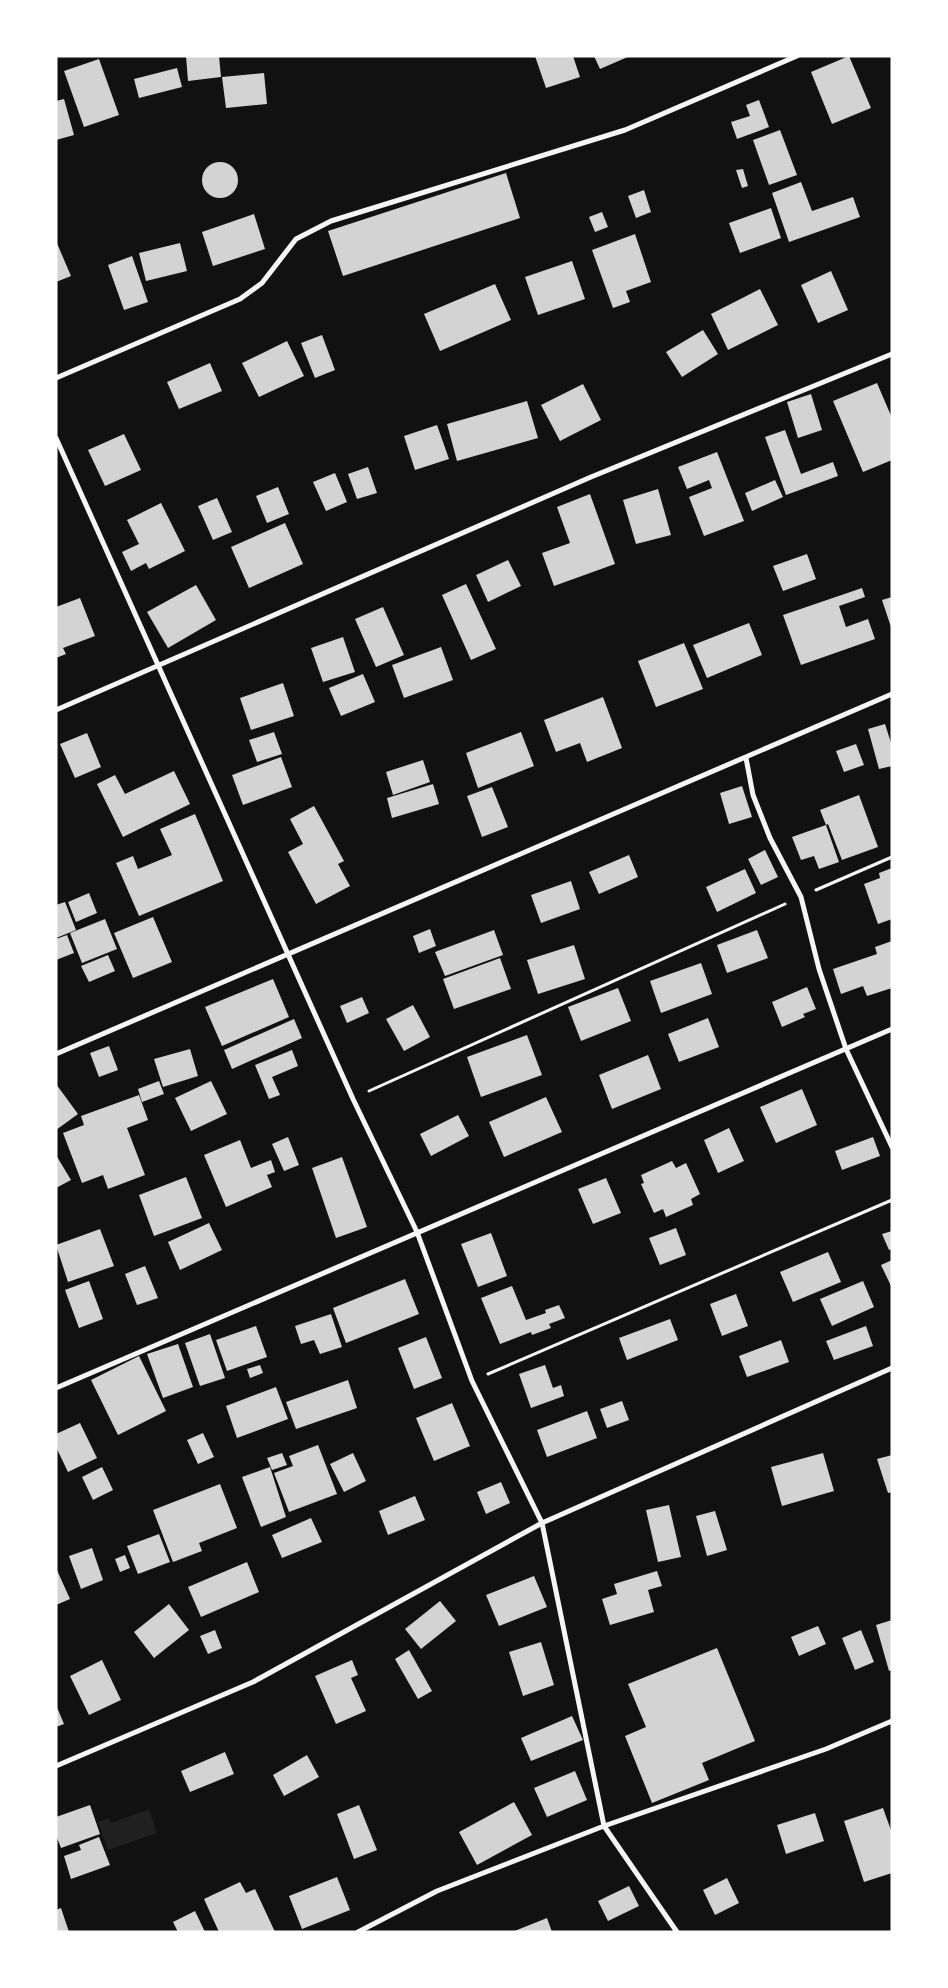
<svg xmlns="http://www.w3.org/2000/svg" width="948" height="1988" font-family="'Titillium Web',sans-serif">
<rect width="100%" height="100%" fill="#111"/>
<path fill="#202020" d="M149 1809 157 1833 108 1850 98 1822 109 1818 111 1823Z"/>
<path fill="#d3d3d3" d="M186 56H219L221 77 188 81Z
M535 56H573L580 77 546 88Z
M594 56H630L600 69Z
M849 56 871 108 832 124 811 72Z
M99 59 119 115 84 127 64 71Z
M177 68 182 87 139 98 134 79Z
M264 73 267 104 226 108 222 77Z
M64 99 74 135 56 140V101Z
M759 100 769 127 737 139 731 122 750 116 746 105Z
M780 130 797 175 769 185 753 140Z
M202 180a18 18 0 1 1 36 0a18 18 0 1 1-36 0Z
M743 169 748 186 742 188 736 170Z
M506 173 520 218 343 276 328 231Z
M801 182 812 211 853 197 860 217 789 242 772 193Z
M644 190 651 212 636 218 628 196Z
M771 208 781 238 740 253 729 223Z
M602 212 608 227 595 232 589 217Z
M254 214 265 249 213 266 202 232Z
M635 234 651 282 626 291 630 302 613 308 592 250Z
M56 241 71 276 56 282Z
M180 243 187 271 146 281 139 253Z
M132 256 148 302 124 310 108 265Z
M572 261 585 299 538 315 525 277Z
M831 271 848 310 818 323 801 285Z
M495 284 511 320 440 351 424 314Z
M760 289 778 325 728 350 711 314Z
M703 330 718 354 682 377 666 352Z
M322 335 335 370 315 378 301 343Z
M287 341 304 376 259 397 242 363Z
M210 363 222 391 179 409 167 382Z
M877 383 892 418V460L863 472 833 401Z
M583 384 601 420 560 441 541 405Z
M811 394 822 430 798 438 787 402Z
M527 401 538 438 457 461 447 424Z
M437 425 449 459 415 470 404 436Z
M785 430 801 474 833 462 838 476 786 495 765 437Z
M124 434 141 470 105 486 88 450Z
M717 452 744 521 704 536 689 497 712 488 709 480 687 489 678 467Z
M368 467 377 493 357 499 348 474Z
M335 473 347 502 326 511 313 482Z
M775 480 783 497 752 511 745 493Z
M278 487 289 514 267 523 256 496Z
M658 489 671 535 636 544 623 500Z
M590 494 615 564 554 586 542 553 570 543 557 507Z
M217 498 232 532 213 540 198 506Z
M161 503 185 551 149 569 146 563 131 571 122 552 139 544 127 520Z
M285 523 303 564 249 588 231 547Z
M807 554 816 579 783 591 773 566Z
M508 560 521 586 488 602 476 575Z
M466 584 496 649 471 660 442 595Z
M196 585 216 620 168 648 147 612Z
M862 588 865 597 839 606 846 627 868 619 875 639 801 665 783 615Z
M892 597V627H891L882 600Z
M80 598 95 636 63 648 66 654 56 658V607Z
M383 607 404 655 376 667 355 619Z
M749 623 762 655 707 678 693 645Z
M343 637 355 672 323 682 311 648Z
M684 643 703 689 656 707 638 661Z
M441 647 453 680 404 698 392 665Z
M363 674 375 702 341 716 329 688Z
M283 683 294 716 251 730 240 698Z
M603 697 622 748 587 762 580 743 556 752 544 720Z
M885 724 892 746V766L879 769 868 729Z
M274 732 282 754 257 762 249 740Z
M521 732 534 766 478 788 466 753Z
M87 733 101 767 75 778 60 744Z
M856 744 864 765 844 772 836 751Z
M281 757 292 787 243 805 232 775Z
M423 760 430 782 393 795 386 772Z
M174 771 190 804 123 837 97 784 115 775 125 794Z
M433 784 439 804 392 818 387 798Z
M742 786 752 817 729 824 720 793Z
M492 787 508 827 482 837 467 796Z
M859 795 878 847 842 860 828 824 826 825 820 810Z
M314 806 344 861 338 864 350 886 316 904 288 852 303 844 290 819Z
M195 814 223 881 139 916 116 863 133 856 138 869 172 855 160 829Z
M826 825 839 862 819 869 814 856 801 860 792 837Z
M765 850 778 877 761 885 748 859Z
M629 855 638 877 599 894 589 872Z
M892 868V919L878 924 864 884 880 878 879 873Z
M745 869 756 893 717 912 706 887Z
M571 881 580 909 541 923 531 895Z
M89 893 97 913 76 922 68 902Z
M65 902 76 930 56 938V905Z
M153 917 172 962 133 978 114 933Z
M105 919 117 949 82 963 70 933Z
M430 929 436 946 419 953 413 936Z
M494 930 503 955 445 976 435 952Z
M757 930 768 958 727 973 717 945Z
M67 935 74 953 56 960V939Z
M892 941V988L867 996 863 986 841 994 833 969 877 954 875 947Z
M574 945 585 979 538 994 527 960Z
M108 955 115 971 89 982 81 966Z
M500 958 511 989 454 1009 443 979Z
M701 963 712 994 661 1013 650 981Z
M273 979 289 1017 222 1046 205 1007Z
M807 987 816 1009 803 1014 805 1017 782 1027 772 1002Z
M618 988 631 1021 581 1041 568 1007Z
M362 997 369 1013 347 1023 340 1006Z
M413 1005 430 1037 404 1051 386 1019Z
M708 1018 719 1047 679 1062 668 1034Z
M294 1019 302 1038 232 1069 224 1050Z
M527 1035 542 1075 481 1097 467 1057Z
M109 1046 118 1070 99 1077 90 1053Z
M190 1049 198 1076 163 1087 154 1059Z
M292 1050 298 1066 272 1077 280 1095 269 1099 255 1065Z
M648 1055 661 1089 612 1109 599 1075Z
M159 1081 164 1094 142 1102 138 1089Z
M211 1081 227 1114 191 1131 175 1098Z
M56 1084 78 1114 56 1130Z
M802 1089 817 1125 776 1143 760 1107Z
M139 1095 148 1120 127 1128 145 1175 108 1189 103 1175 82 1183 63 1133 84 1125 81 1116Z
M546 1097 562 1132 504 1157 489 1122Z
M458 1115 469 1136 431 1156 420 1134Z
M729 1128 744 1161 718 1173 704 1140Z
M288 1137 299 1165 284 1171 272 1144Z
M873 1137 880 1156 842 1170 835 1151Z
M240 1140 251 1168 271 1160 275 1172 267 1175 272 1187 226 1207 204 1155Z
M56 1155 71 1180 56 1188Z
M342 1157 367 1227 336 1238 312 1168Z
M672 1161 676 1168 686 1163 700 1194 691 1199 693 1205 666 1217 663 1209 654 1213 641 1184 644 1183 641 1175Z
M186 1177 202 1218 154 1236 139 1195Z
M606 1178 621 1213 593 1224 578 1189Z
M209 1223 222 1250 180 1270 168 1242Z
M676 1228 686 1255 660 1265 649 1238Z
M100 1229 114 1266 68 1282 56 1245Z
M892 1231V1249L889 1250 882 1234Z
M491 1233 507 1276 478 1287 461 1244Z
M828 1252 841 1282 793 1302 780 1272Z
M892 1260V1288L881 1265Z
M145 1266 158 1298 137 1305 125 1274Z
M405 1279 419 1314 346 1343 333 1308Z
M89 1281 103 1319 79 1328 65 1290Z
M863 1281 874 1307 832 1326 820 1299Z
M512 1286 526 1320 546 1313 545 1310 559 1305 565 1318 549 1324 551 1328 532 1335 531 1332 500 1344 481 1298Z
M736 1294 748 1326 722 1336 710 1304Z
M331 1314 342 1347 320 1354 314 1340 301 1344 295 1326Z
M670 1319 678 1340 627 1360 619 1338Z
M256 1326 267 1357 227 1371 216 1340Z
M866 1326 873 1346 834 1360 826 1341Z
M210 1334 225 1378 200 1386 185 1343Z
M426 1337 442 1378 414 1389 398 1348Z
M781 1340 789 1362 747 1377 739 1356Z
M178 1344 193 1387 163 1398 147 1354Z
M139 1356 166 1411 118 1435 91 1380Z
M260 1365 263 1373 250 1378 247 1369Z
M545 1365 553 1388 561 1385 564 1396 531 1408 519 1374Z
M348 1380 357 1408 296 1429 286 1402Z
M276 1387 288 1419 237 1438 226 1406Z
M622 1401 629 1420 607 1428 600 1409Z
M452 1403 470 1446 434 1461 416 1418Z
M587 1411 597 1438 547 1457 537 1430Z
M80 1423 97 1458 68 1472 56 1447V1434Z
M203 1433 214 1457 198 1464 187 1440Z
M318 1445 337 1494 289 1512 274 1473 293 1466 289 1456Z
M282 1453 287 1465 272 1470 267 1458Z
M353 1453 366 1481 344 1492 330 1464Z
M823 1453 834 1491 782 1506 771 1467Z
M892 1455V1492L888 1493 877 1459Z
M102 1467 113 1490 93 1500 82 1477Z
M270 1467 286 1517 261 1527 242 1477Z
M501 1482 510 1503 486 1514 477 1492Z
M220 1484 237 1528 199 1543 202 1551 173 1562 153 1510Z
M415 1496 425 1520 388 1535 379 1511Z
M669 1505 681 1557 658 1562 646 1510Z
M715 1511 727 1550 707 1556 696 1516Z
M311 1518 322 1542 282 1558 272 1535Z
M159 1534 170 1562 138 1574 127 1546Z
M92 1548 103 1580 81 1589 69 1556Z
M125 1555 130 1568 120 1572 115 1559Z
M247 1562 259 1592 201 1617 188 1587Z
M56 1568 70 1599 56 1605Z
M657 1571 662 1586 648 1590 654 1612 610 1625 602 1599 617 1594 614 1584Z
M534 1576 547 1607 499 1626 486 1595Z
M440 1601 456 1621 421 1649 405 1629Z
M169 1604 189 1630 154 1658 134 1632Z
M892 1620V1670L889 1671 876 1625Z
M818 1626 826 1644 799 1656 791 1637Z
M215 1630 222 1648 208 1654 200 1636Z
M861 1630 874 1662 855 1670 842 1638Z
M541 1642 554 1685 523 1696 509 1652Z
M717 1648 755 1741 702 1763 709 1780 652 1803 625 1736 646 1727 628 1684Z
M409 1650 432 1691 418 1699 395 1659Z
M102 1660 121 1700 89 1715 70 1676Z
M352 1660 358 1675 351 1678 366 1711 336 1724 315 1676Z
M56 1705 64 1724 56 1727Z
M572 1716 583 1740 531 1761 521 1738Z
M225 1752 234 1774 190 1792 181 1771Z
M307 1755 319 1777 284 1796 273 1775Z
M575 1771 587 1800 547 1817 534 1788Z
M514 1802 532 1835 477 1865 459 1832Z
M90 1805 100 1834 61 1848 56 1835V1817Z
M359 1805 377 1850 354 1859 337 1814Z
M883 1808 892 1833V1873L864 1882 844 1821Z
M815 1813 824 1841 786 1854 777 1825Z
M99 1837 110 1865 71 1879 64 1856 81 1850 79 1845Z
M337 1877 350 1910 302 1929 289 1896Z
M727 1878 739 1903 715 1915 703 1890Z
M240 1882 246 1893 255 1889 275 1932H219L204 1899Z
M629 1886 639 1906 608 1921 598 1901Z
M61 1908 69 1932H56V1910Z
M195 1911 205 1932H178L173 1922Z
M547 1918 552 1932H512Z"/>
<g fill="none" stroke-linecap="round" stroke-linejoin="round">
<path stroke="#f5f5f5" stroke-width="3" d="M816 890 892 857
M369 1091 785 904
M488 1374 892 1200"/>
<path stroke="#f5f5f5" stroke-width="5" d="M56 378 240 299 262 283 296 239 331 221 625 130 797 56
M56 438 353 1099 417 1232 472 1381 542 1523 604 1826 677 1932
M56 710 591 477 892 354
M746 758 753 795 770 838 801 897 819 969 846 1049 892 1147
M56 1054 892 694
M56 1388 892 1029
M56 1766 253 1682 542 1523 892 1368
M358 1932 437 1891 604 1826 826 1749 892 1721"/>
</g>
<rect width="948" height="1988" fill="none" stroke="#ffffff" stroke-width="115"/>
</svg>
